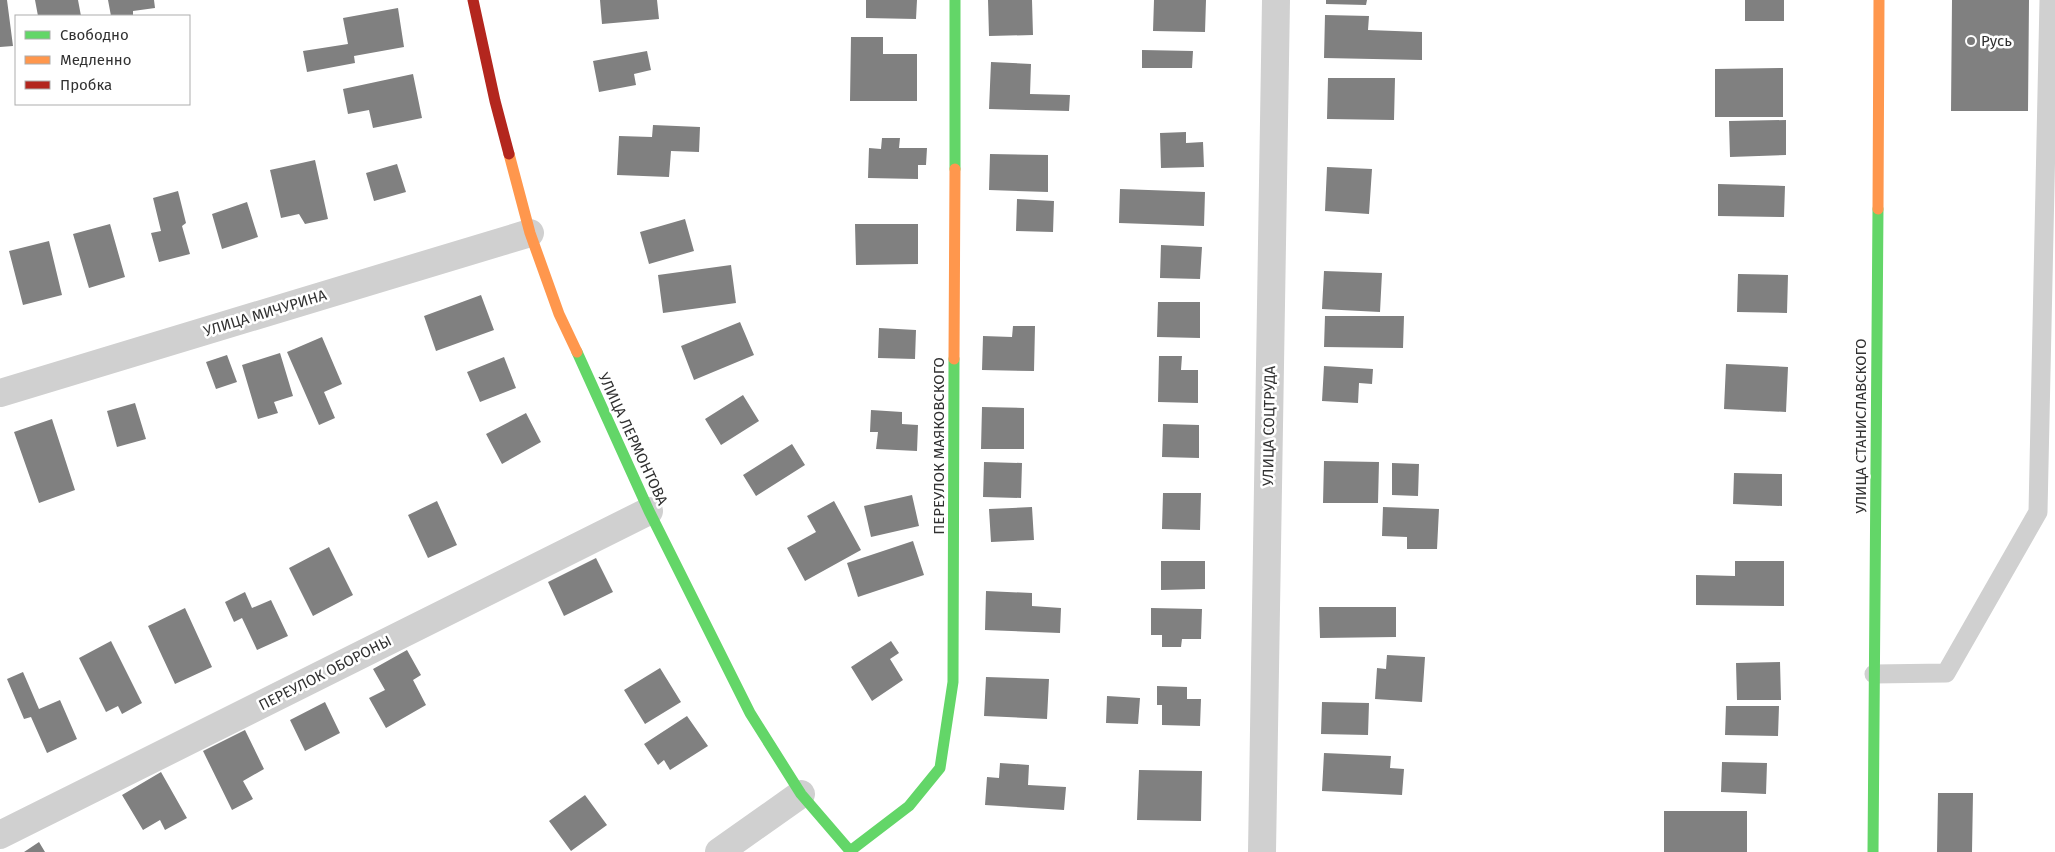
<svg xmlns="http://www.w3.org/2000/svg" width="2055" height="852" font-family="'Fira Sans',sans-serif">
<rect width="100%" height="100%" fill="#fff"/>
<path fill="#808080" d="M0 0H7L13 46 0 47Z
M35 0H78L81 16H38Z
M108 0H154L155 8 133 11V16H111Z
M600 0H657L659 19 602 24Z
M866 0H917L916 19 866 18Z
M988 0H1032L1033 35 989 36Z
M1154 0H1206L1205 32 1153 31Z
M1326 0H1367L1366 5 1326 4Z
M1745 0H1784V21H1745Z
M1952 0H2029L2028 111H1951Z
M398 8 404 47 354 56 355 63 307 72 303 51 348 44 343 18Z
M1325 15 1369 16 1368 30 1422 32V60L1324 58Z
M851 37H883V54H917V101H850Z
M1142 50 1193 51 1192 68H1142Z
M647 51 651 70 634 74 636 85 599 92 593 61Z
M991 62 1031 64 1030 94 1070 95 1069 111 989 109Z
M1783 68V117H1715V69Z
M413 74 422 118 373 128 369 110 348 114 343 89Z
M1328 78H1395L1394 120 1327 119Z
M1786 120V155L1730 157 1729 121Z
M653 125 700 127 699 152 671 151 669 177 617 175 619 136 652 137Z
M1186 132V143L1203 142 1204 167 1161 168 1160 133Z
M882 138H900L899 148H927L926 165H918V179L868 178 869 148 881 149Z
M990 154 1048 155V192L989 190Z
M315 160 328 219 305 224 299 214 281 218 270 170Z
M397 164 406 192 374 201 366 173Z
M1327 167 1372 169 1369 214 1325 211Z
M1718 184 1785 186 1784 217 1718 216Z
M1120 189 1205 192 1204 226 1119 223Z
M178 191 186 223 182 226 190 254 159 262 151 233 161 231 153 198Z
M1017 199 1054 201 1053 232 1016 231Z
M247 202 258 237 222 249 212 214Z
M685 219 694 251 649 264 640 232Z
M110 224 125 277 89 288 73 234Z
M855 224H918V264L856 265Z
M49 241 62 295 23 305 9 251Z
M1161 245 1202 247 1200 279 1160 278Z
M731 265 736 303 663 313 658 275Z
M1324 271 1382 273 1380 312 1322 309Z
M1738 274 1788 275 1787 313 1737 312Z
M481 295 494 330 436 351 424 316Z
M1158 302H1200V338L1157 337Z
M1325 316H1404L1403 348 1324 347Z
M740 322 754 355 694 380 681 346Z
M1013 326H1035L1034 371 982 370 983 336 1012 337Z
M879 328 916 330 915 359 878 358Z
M322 337 342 384 324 392 335 418 319 425 287 352Z
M280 353 293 396 274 402 278 413 258 419 242 365Z
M227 355 237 382 216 389 206 362Z
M1159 356H1182L1181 370H1198V403L1158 402Z
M504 357 516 388 480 402 467 372Z
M1726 364 1788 367 1786 412 1724 409Z
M1324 366 1373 369 1372 384 1359 383 1358 403 1322 401Z
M743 395 759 421 721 445 705 419Z
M135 403 146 439 117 447 107 411Z
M982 407 1024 408V449H981Z
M871 410 902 412V424L918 425 917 451 876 449 878 432H870Z
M526 413 541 442 502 464 486 434Z
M52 419 75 490 39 503 14 432Z
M1163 424 1199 425V458L1162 457Z
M792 444 805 465 756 496 743 475Z
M1324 461 1379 462 1378 503H1323Z
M984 462 1022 463 1021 498 983 497Z
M1392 463 1419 464 1418 496 1392 495Z
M1734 473 1782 474V506L1733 504Z
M1163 493H1201L1200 530 1162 529Z
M912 495 919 526 871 537 864 506Z
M437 501 457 545 428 558 408 515Z
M834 501 861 550 805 581 787 548 816 532 807 516Z
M1032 507 1034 540 991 542 989 509Z
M1383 507 1439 509 1437 549H1407V537L1382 536Z
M913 541 924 575 858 597 847 563Z
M329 547 353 595 313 616 289 568Z
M596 558 613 592 564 616 548 582Z
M1161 561H1205V589L1161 590Z
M1735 561H1784V606L1696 605V575L1735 576Z
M986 591 1032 593V606L1061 608 1060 633 985 630Z
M245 592 252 608 271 600 288 636 257 650 242 618 234 622 225 602Z
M1319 607H1396V637L1320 638Z
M185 608 212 667 175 684 148 626Z
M1151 608 1202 609 1201 639H1182L1181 647H1162V635H1151Z
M111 641 142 703 122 714 118 706 106 712 79 658Z
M891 641 899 653 890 659 903 680 872 701 851 667Z
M407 650 421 675 413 680 426 705 386 728 369 698 385 690 373 669Z
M1387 655 1425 657 1422 702 1375 699 1377 668 1386 669Z
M1780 662 1781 700H1737L1736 663Z
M660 668 681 702 645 724 624 690Z
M23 672 39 709 60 700 77 739 47 753 31 717 24 719 7 679Z
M986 677 1049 679 1047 719 984 716Z
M1157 686 1187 687V699H1201L1200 726 1162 725V705H1157Z
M1107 696 1140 698 1138 724 1106 723Z
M325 702 340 733 305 751 290 720Z
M1322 702 1369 703 1368 735 1321 734Z
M1726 706H1779L1778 736 1725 735Z
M687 716 708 746 670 770 664 760 658 765 644 744Z
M245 730 264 769 243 781 253 799 232 810 203 751Z
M1324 753 1391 756 1390 768 1404 769 1402 795 1322 791Z
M1722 762 1767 763 1766 794 1721 792Z
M1000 763 1029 765 1028 785 1066 787 1064 810 985 805 987 777 999 778Z
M1139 770 1202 771 1201 821 1137 820Z
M161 772 187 818 165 830 160 820 143 830 122 795Z
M1938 793H1973L1972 852H1937Z
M585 795 607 825 571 851 549 821Z
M1664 811H1747V852H1664Z
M39 842 45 852H24Z"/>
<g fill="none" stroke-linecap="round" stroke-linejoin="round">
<path stroke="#d0d0d0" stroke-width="19" d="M1874 674 1946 673 2038 512 2049 0"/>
<path stroke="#d0d0d0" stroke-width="28" d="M0 393 530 233
M0 835 649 511
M719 852 801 794
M1262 852 1276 0"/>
<path stroke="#63d668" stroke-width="11" d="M955 169V0
M577 352 649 511 750 713 801 794 851 852
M850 851 909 806 940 768 953 682 954 359
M1873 852 1878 209"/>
<path stroke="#ff974d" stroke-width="11" d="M509 154 530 233 559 314 577 352
M1878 209 1879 0
M954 359 955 169"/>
<path stroke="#b3261e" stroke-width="11" d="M473 0 495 101 509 154"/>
</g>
<circle fill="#797979" stroke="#fff" stroke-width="2" cx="1971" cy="41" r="5"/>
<g text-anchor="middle" stroke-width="5" stroke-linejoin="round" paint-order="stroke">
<g font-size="15" fill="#313131" stroke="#fff" text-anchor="start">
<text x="1981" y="46">Русь</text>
</g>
<g font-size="15" fill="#313131" stroke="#fff">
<text transform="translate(265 313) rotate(-17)" y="5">УЛИЦА МИЧУРИНА</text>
<text transform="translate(1269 426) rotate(-89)" y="5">УЛИЦА СОЦТРУДА</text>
<text transform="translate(1861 426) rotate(-90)" y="5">УЛИЦА СТАНИСЛАВСКОГО</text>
<text transform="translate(633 439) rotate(65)" y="5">УЛИЦА ЛЕРМОНТОВА</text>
<text transform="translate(939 446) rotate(-90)" y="5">ПЕРЕУЛОК МАЯКОВСКОГО</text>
<text transform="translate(325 673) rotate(-27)" y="5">ПЕРЕУЛОК ОБОРОНЫ</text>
</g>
</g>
<rect x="15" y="15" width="175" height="90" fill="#ffffff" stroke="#adadad"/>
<rect x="25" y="31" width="25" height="8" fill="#63d668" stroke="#adadad"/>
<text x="60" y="40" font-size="15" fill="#313131">Свободно</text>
<rect x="25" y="56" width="25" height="8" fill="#ff974d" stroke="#adadad"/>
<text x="60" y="65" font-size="15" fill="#313131">Медленно</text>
<rect x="25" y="81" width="25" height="8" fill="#b3261e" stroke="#adadad"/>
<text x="60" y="90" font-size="15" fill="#313131">Пробка</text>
</svg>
